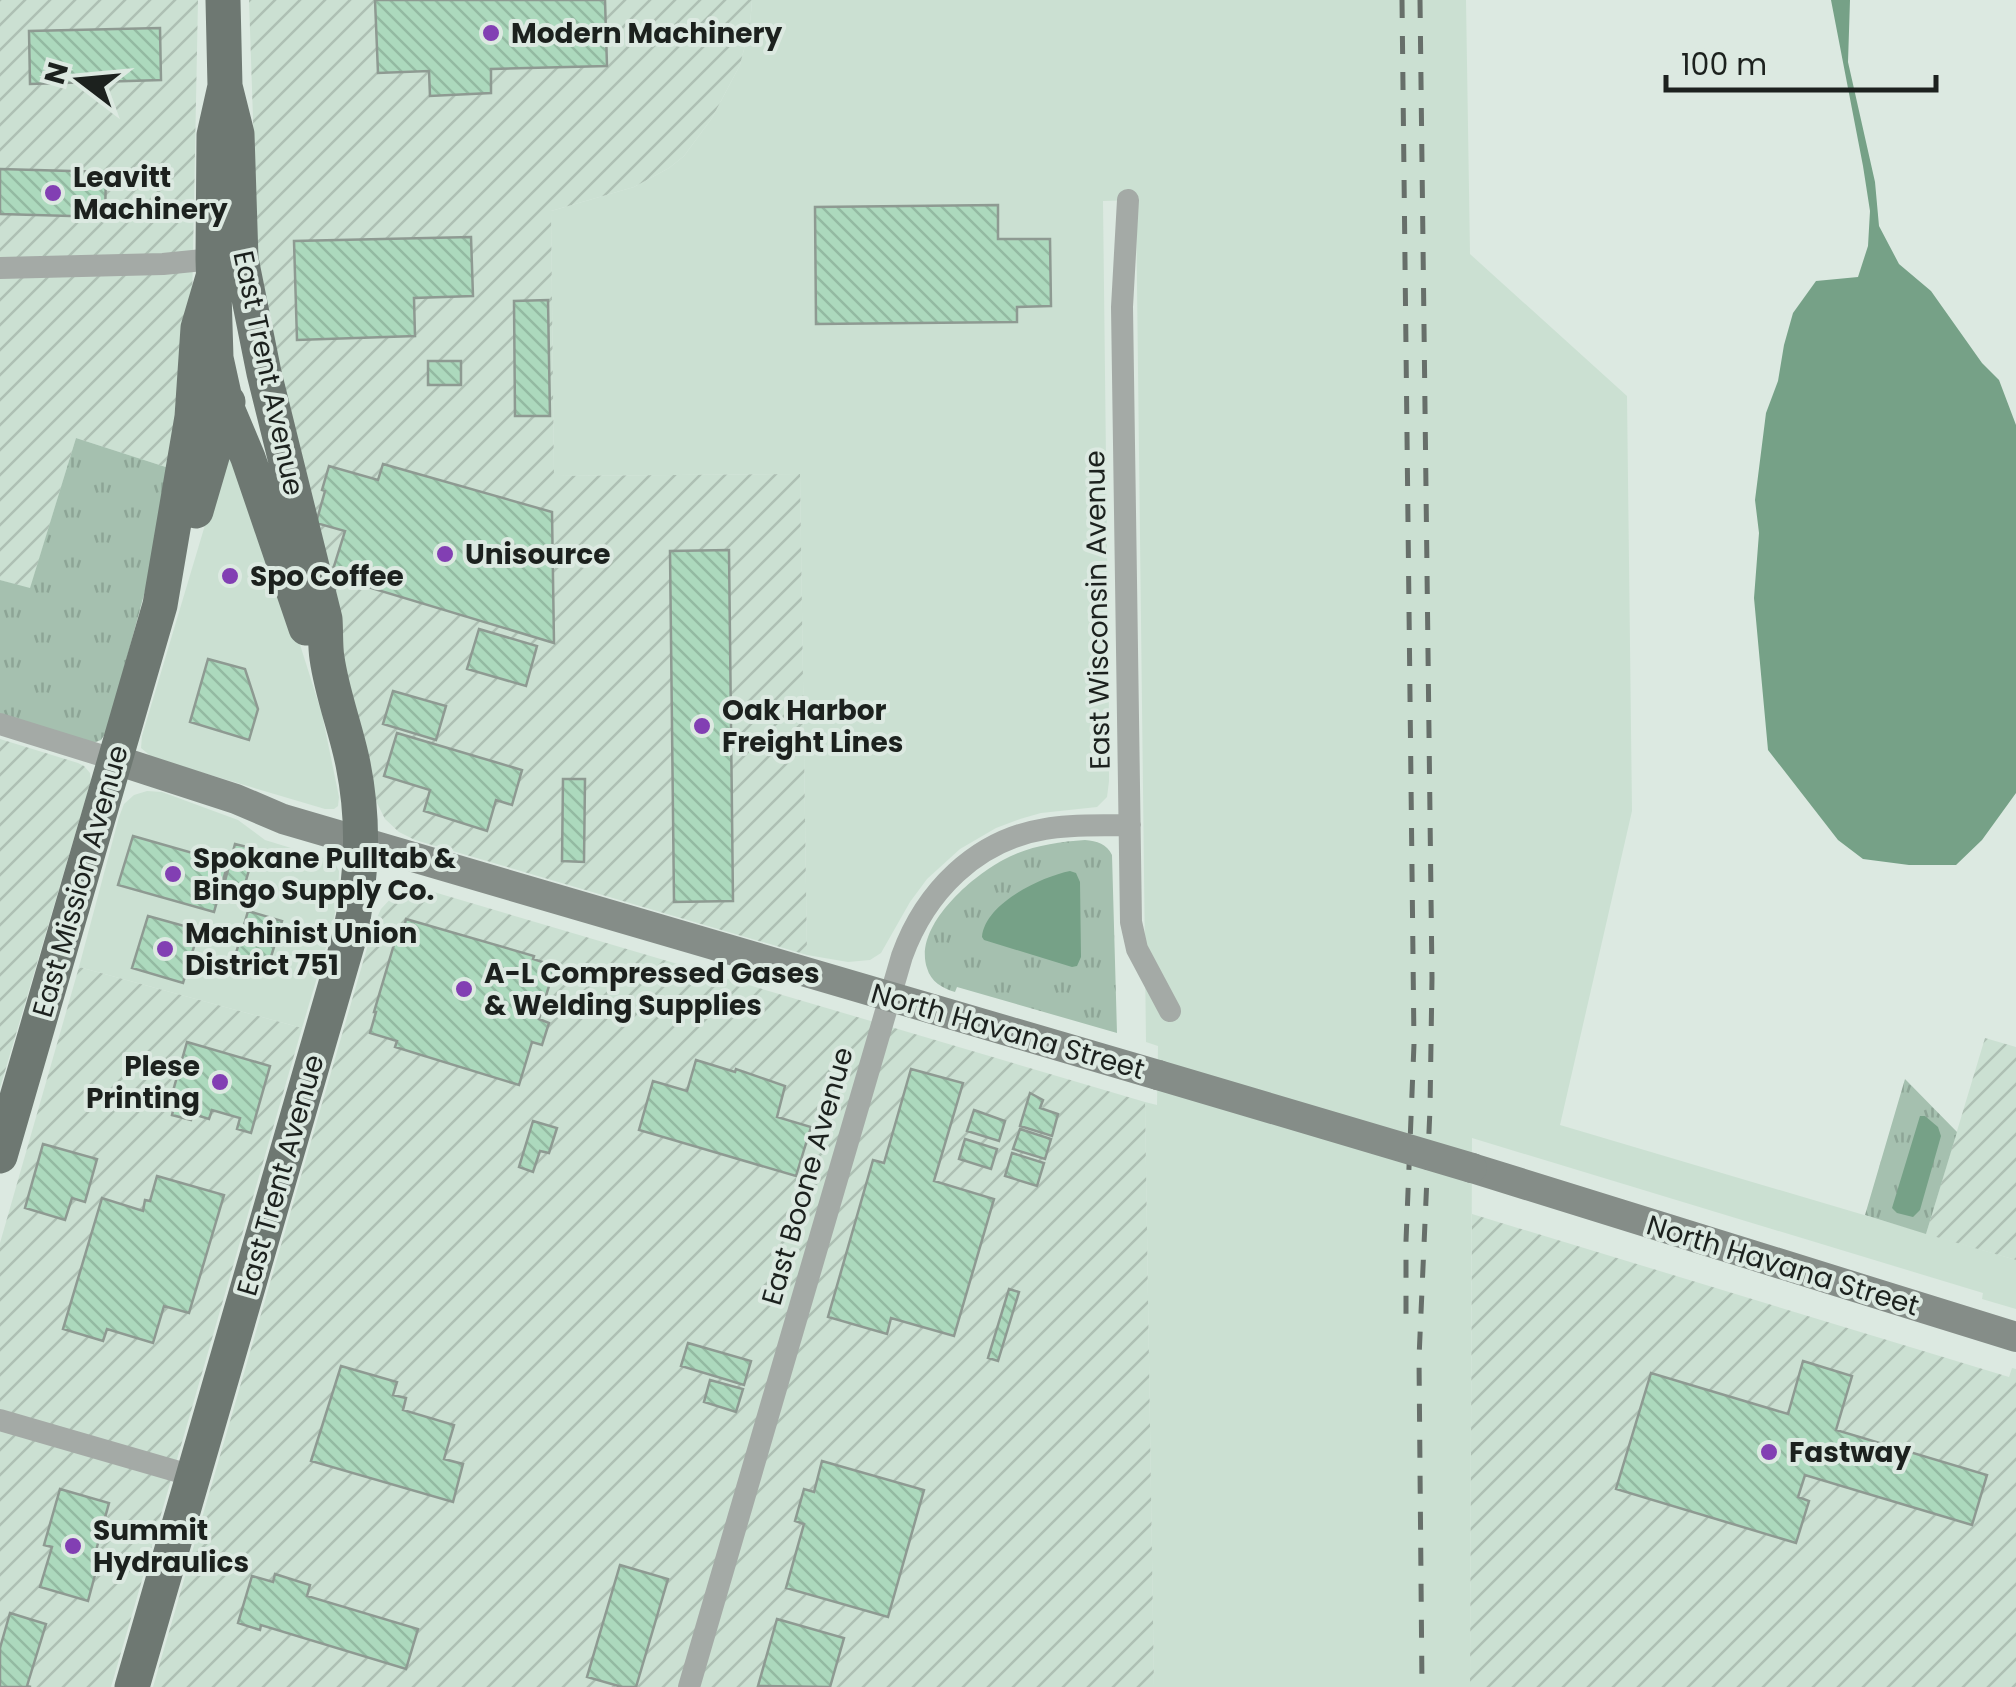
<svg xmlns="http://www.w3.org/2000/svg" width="2016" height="1687" font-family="Poppins,sans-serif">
<defs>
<pattern id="industrial-furrows" width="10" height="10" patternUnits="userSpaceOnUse" patternTransform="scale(2.5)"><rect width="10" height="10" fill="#cbe0d2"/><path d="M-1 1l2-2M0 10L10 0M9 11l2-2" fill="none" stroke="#aec0b4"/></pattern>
<pattern id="grass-tufts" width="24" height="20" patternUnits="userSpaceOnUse" patternTransform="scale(2.5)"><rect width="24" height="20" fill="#a5c0af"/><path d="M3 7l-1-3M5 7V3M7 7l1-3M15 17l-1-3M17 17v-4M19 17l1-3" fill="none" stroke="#8da596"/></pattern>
<pattern id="building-back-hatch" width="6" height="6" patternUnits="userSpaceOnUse" patternTransform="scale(2.5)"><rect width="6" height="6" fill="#acd9bd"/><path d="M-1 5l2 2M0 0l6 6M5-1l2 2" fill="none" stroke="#93baa2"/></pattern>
</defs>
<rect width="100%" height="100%" fill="#dce9e1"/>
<path fill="#cbe0d2" d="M752 0H1466L1470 254 1627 396 1632 811 1560 1125 2016 1260V1309L1982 1299 1983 1293 1472 1138 1470 1687H1154L1145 1102 1157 1105 1158 1046 1146 1042 1136 200 1103 201 1109 719V781L1107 797 1097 807 1041 813 1020 819 996 828 960 849 927 879 910 902 881 953 870 960 848 962 807 955 800 474 554 476 551 211 634 187 669 168 684 156 712 118 740 65 750 25Z
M228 448 289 610 322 714 339 797 338 806 334 809H325L153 758 141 748 142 736Z
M147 791 162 792 238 820 265 840 330 860 336 865 339 871 338 898 332 927 302 1028 79 967 119 817 124 804 134 795Z"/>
<path fill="url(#industrial-furrows)" d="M0 0H198L191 356 175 470 76 438 30 589 0 580Z
M249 0H752L750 25 740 65 712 118 684 156 669 168 634 187 551 211 554 476 800 474 807 955 415 840 399 832 385 819 377 803 315 557 259 297Z
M0 739 78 763 84 766 90 773 91 781 0 1088Z
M409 890H427L1145 1102 1154 1687H153L374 924 381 909 393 896Z
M79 967 302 1028 111 1687H0V1243Z
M1985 1038 2016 1047V1260L1926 1234Z
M1472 1214 2009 1377 2012 1368 2016 1369V1687H1470Z"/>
<path fill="url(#grass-tufts)" d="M76 438 175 470 158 543 107 731 101 740 93 743 0 716V580L30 588Z
M1085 840C1097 841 1107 844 1112 855L1117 1033 957 987 955 992C942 988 931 982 927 968 913 927 971 877 1003 860 1029 846 1056 842 1085 840Z
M1905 1079 1957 1132 1926 1234 1865 1215Z"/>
<path fill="#76a187" d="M1831 0H1850L1848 62 1875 182 1879 226 1899 264 1931 291 1982 363 1999 380 2016 425V793L1982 840 1956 865H1909L1863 859 1838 840 1768 750 1754 598 1759 533 1755 500 1766 413 1778 381 1784 345 1793 313 1816 281 1858 277 1868 246 1870 211 1863 166Z
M1070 871 1076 873 1080 882 1081 957 1077 966 1072 967 984 940 982 937C985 903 1041 877 1070 871Z
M1920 1116H1925L1938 1127 1941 1136 1920 1210 1913 1217 1897 1213 1892 1208Z"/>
<path fill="url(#building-back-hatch)" stroke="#8e9a92" stroke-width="2.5" d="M375 0H605L607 66 491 69V93L430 96 429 71 378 73Z
M160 28 161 80 30 84 29 31Z
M0 169 106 172 105 217 0 214Z
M998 205V239H1050L1051 306 1017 307V322L816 324 815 207Z
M471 237 473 296 414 298 415 336 297 340 294 241Z
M548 300 550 416H515L514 301Z
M428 361H461V385H428Z
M383 464 552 512 554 643 331 576 345 531 316 523 325 491 322 490 329 466 378 480Z
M729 550 733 901 674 902 670 551Z
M479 629 537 646 526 686 467 669Z
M208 659 245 669 258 709 249 740 190 722Z
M393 691 446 706 436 740 383 724Z
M397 733 522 770 512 805 496 800 487 831 424 811 430 790 384 776Z
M563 779H585L584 862 562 861Z
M133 836 228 863 214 912 118 885Z
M235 844 255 849 241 898 222 892Z
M248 911 282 921 266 973 233 964Z
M148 916 199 930 183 983 132 968Z
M406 919 534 956 533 959 555 966 539 1019 549 1023 542 1045 532 1042 519 1085 395 1047 397 1041 370 1033 376 1012H374L398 931 403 932Z
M187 1042 270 1066 251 1133 237 1129 240 1118 212 1110 209 1119 193 1114 191 1120 172 1115 176 1099 171 1098Z
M696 1060 735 1072 736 1069 785 1086 777 1117 811 1127 796 1176 639 1130 653 1081 687 1091Z
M911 1069 963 1083 934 1181 994 1199 954 1336 891 1318 887 1334 828 1317 873 1160 884 1163Z
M1030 1093 1043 1100 1040 1108 1058 1114 1052 1136 1020 1126Z
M974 1110 1005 1121 999 1141 967 1131Z
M533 1121 557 1128 549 1153 540 1151 533 1172 519 1167Z
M1020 1129 1051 1139 1045 1159 1013 1149Z
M965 1139 997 1149 991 1169 959 1159Z
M43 1144 97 1159 85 1202 72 1198 65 1220 25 1208Z
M1012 1153 1044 1163 1037 1186 1005 1176Z
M157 1176 224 1195 189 1313 164 1306 153 1343 107 1329 103 1341 63 1329 102 1198 143 1211 145 1200 150 1201Z
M1009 1289 1019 1292 998 1361 988 1358Z
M688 1343 751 1361 744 1385 681 1366Z
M1803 1361 1852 1376 1836 1430 1987 1475 1972 1525 1805 1475 1798 1497 1809 1501 1796 1543 1616 1489 1651 1373 1788 1414Z
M341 1366 397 1382 393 1395 406 1398 403 1410 454 1425 444 1459 463 1464 453 1502 311 1461Z
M710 1380 743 1389 736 1412 704 1402Z
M822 1461 924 1490 888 1617 786 1588 804 1524 795 1521 804 1489 814 1492Z
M60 1489 109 1503 94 1558 99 1560 88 1601 40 1587 52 1547 44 1545Z
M620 1565 668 1579 636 1687H622L587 1677Z
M275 1574 310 1585 307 1596 418 1629 406 1669 261 1625 260 1630 238 1623 252 1576 273 1582Z
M10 1613 46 1624 27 1686 31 1687H0V1648Z
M777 1619 844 1638 830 1687 758 1686Z"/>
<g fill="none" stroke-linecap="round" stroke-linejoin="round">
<path stroke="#a4aaa6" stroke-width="22" d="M1128 200 1122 307 1131 922 1137 949 1170 1011
M0 268 163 264 213 259
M0 724 116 760
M0 1420 193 1476
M689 1687 902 956C925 892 976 840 1045 829 1073 824 1102 826 1130 825"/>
<path stroke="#858d88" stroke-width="30" d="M116 760 236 799 283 819 1158 1075
M1472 1168 2016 1337"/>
<path stroke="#6e7872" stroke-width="35" d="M223 0 225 86 214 135 213 259 216 358 227 408 248 458 306 628
M196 511 228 402
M0 1156 160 605 192 417 198 328 213 277
M132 1687 348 942C362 884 365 823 353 764 346 729 332 694 327 658 325 646 326 632 325 619L264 373 241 259 237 134 225 86"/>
<path stroke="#676f6a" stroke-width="5" stroke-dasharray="18 18" stroke-linecap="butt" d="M1402 0 1414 1044 1406 1241V1320
M1420 0 1432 978 1430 1109 1419 1358 1422 1687"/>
<path stroke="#858d88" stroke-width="30" d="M1158 1075 1472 1168"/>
</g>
<g fill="#823fb3" stroke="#dce9e1" stroke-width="4">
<circle cx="491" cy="33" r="10"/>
<circle cx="53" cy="193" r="10"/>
<circle cx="445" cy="554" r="10"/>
<circle cx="230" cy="576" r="10"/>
<circle cx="702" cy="726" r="10"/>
<circle cx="173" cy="874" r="10"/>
<circle cx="165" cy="949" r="10"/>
<circle cx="464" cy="989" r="10"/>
<circle cx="220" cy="1082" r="10"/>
<circle cx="1769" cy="1452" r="10"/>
<circle cx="73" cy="1546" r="10"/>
</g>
<g text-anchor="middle" stroke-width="8" stroke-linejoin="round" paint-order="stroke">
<g font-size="28" font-weight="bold" fill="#1c211e" stroke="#dce9e1" text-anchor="start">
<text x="511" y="43">Modern Machinery</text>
<text x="73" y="187">Leavitt<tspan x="73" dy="32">Machinery</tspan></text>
<text x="465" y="564">Unisource</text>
<text x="250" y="586">Spo Coffee</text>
<text x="722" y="720">Oak Harbor<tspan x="722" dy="32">Freight Lines</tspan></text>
<text x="193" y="868">Spokane Pulltab &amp;<tspan x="193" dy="32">Bingo Supply Co.</tspan></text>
<text x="185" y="943">Machinist Union<tspan x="185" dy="32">District 751</tspan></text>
<text x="484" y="983">A-L Compressed Gases<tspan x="484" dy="32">&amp; Welding Supplies</tspan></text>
<text x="200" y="1076" text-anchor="end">Plese<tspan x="200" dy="32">Printing</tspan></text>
<text x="1789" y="1462">Fastway</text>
<text x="93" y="1540">Summit<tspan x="93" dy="32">Hydraulics</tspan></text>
</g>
<g font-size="28" fill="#1c211e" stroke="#dce9e1">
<text transform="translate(269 373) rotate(78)" y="10">East Trent Avenue</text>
<text transform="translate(1097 610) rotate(-91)" y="10">East Wisconsin Avenue</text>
<text transform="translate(80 881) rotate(-74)" y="10">East Mission Avenue</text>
<text transform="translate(1008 1031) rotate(16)" y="10">North Havana Street</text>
<text transform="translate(280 1175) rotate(-74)" y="10">East Trent Avenue</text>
<text transform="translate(807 1176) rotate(-74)" y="10">East Boone Avenue</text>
<text transform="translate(1783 1265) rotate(17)" y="10">North Havana Street</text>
</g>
</g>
<g transform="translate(80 80) rotate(286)" stroke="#dce9e1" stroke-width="8" paint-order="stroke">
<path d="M0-8L18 38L0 25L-18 38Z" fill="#1c211e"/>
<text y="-15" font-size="28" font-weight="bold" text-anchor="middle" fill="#1c211e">N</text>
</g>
<path d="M1666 75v15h270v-15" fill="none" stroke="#1c211e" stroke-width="5"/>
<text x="1681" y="75" font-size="30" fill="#1c211e" stroke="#dce9e1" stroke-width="8" paint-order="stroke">100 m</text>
</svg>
